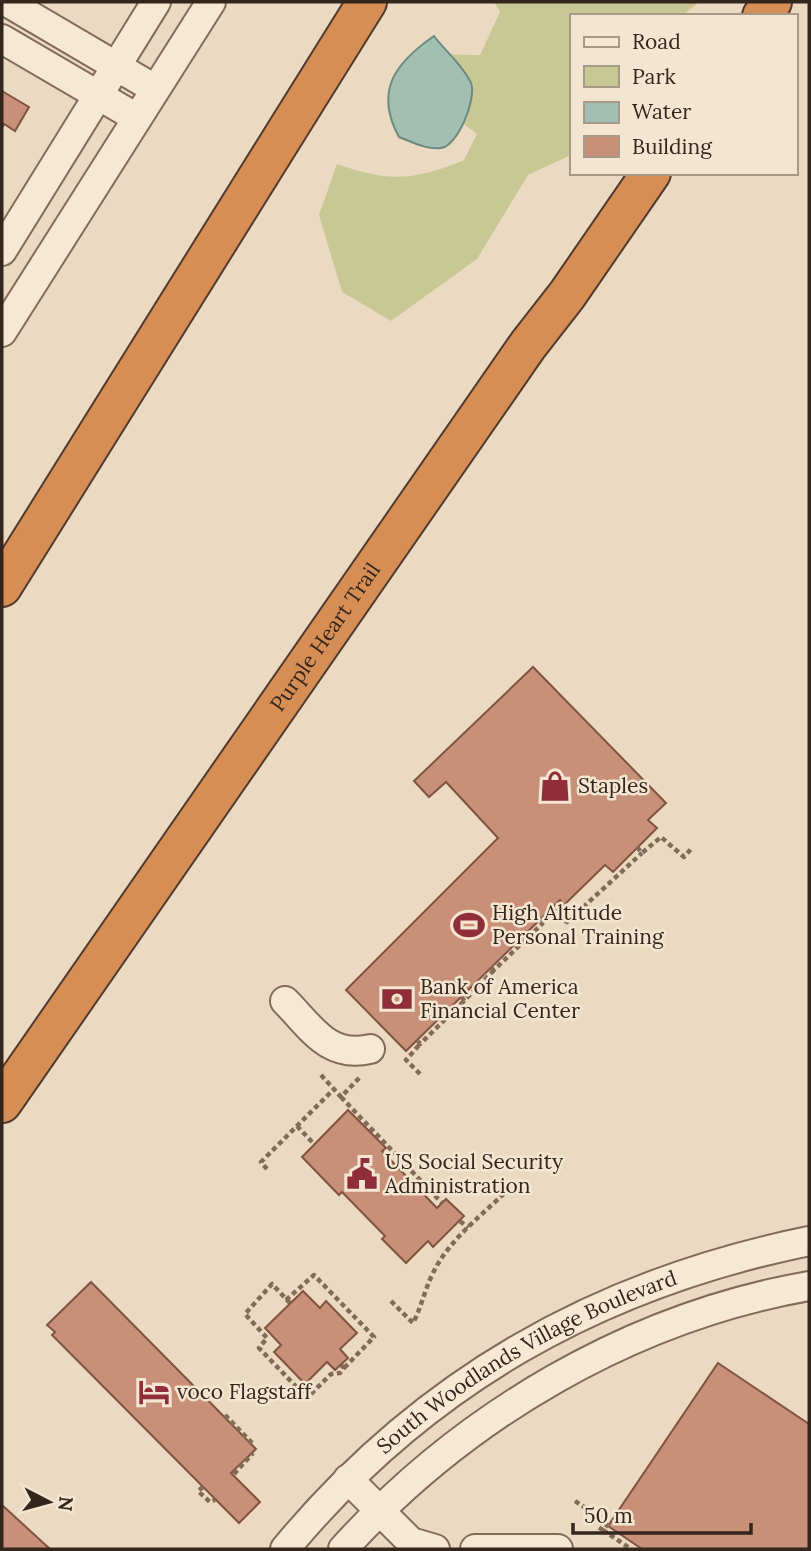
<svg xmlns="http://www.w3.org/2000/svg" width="811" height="1551" font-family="Lora,serif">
<rect width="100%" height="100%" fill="#ebdac1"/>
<path fill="#c8c895" d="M494 2H699L682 16H571V155L528 175 477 259 391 321 342 292 319 215 337 164C388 182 414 181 464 160L477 134 434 102 428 54 480 55 500 12Z"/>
<path fill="#a3beb3" stroke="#6b8b7f" stroke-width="2" d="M434 36C445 51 463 65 471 83 477 98 458 146 441 148 427 150 412 142 399 137 374 91 395 63 434 36Z"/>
<path fill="#c89078" stroke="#815341" stroke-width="2" d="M2 91 29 107 15 131 4 124 2 128Z
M533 667 666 803 648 820 657 828 613 872 605 865 564 905 560 900 406 1051 346 990 498 838 446 782 429 797 414 781Z
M348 1110 386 1148 382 1151 437 1208 446 1199 464 1216 433 1247 428 1241 406 1263 382 1239 385 1236 342 1192 339 1195 302 1157Z
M91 1282 256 1449 231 1473 260 1502 239 1523 52 1335 55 1332 47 1325Z
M303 1291 320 1308 326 1301 357 1333 340 1349 348 1358 335 1370 327 1362 305 1384 274 1352 281 1345 265 1328Z
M718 1363 809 1424V1549H642L608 1526Z
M2 1505 50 1549H2Z"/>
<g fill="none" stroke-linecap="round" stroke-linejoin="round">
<defs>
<g id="minor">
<path d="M7 2 155 89"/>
<path d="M2 39 137 118"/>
<path d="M2 251 156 2"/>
<path d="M2 332 211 2"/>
<path d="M285 1001C311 1027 328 1059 370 1049"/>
<path d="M348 1479 411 1542 435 1549"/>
<path id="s1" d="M285 1549C423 1382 598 1284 809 1241"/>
<path d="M343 1549C463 1416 631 1317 809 1286"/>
<path d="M475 1549H558"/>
</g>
<g id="highway">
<path d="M762 16 772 2"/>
<path d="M2 587 367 2"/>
<path id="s2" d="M2 1103 528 345 567 295 651 173"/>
</g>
</defs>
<use href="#minor" stroke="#846b59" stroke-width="32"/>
<use href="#highway" stroke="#513a2e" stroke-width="42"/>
<path stroke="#846b59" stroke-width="4.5" stroke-dasharray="5 3.5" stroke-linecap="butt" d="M637 847 642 853 661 837 684 857 692 848
M541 919 543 923 555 911 567 922 642 853
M491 968 494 970 543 923
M462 997 464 1001 494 970
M418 1041 420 1044 464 1001
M420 1074 406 1060 420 1044
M321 1075 341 1097 361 1076
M341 1097 442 1203
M297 1126 314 1144
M267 1169 261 1162 334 1089
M460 1221 468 1228
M286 1300 314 1275 374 1337 344 1368
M391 1301 413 1323C422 1306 425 1288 434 1271 450 1239 483 1214 509 1189
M290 1303 272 1284 245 1314 267 1338 259 1348 307 1398 331 1374 340 1373 344 1368 341 1365
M225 1415 253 1444
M234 1474 253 1453
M203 1487 198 1491 210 1502 215 1500
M575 1501 602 1519 598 1527 603 1530 609 1523
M603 1530 631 1549"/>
<use href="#minor" stroke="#f7e8d3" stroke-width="28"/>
<use href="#highway" stroke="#d78e55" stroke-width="38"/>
</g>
<defs>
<symbol id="shop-bare" viewBox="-9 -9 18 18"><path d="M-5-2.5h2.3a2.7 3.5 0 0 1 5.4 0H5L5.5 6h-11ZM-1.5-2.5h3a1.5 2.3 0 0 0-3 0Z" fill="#8f2d39" stroke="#f3e5d0" stroke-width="2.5" paint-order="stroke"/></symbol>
<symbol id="stadium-bare" viewBox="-9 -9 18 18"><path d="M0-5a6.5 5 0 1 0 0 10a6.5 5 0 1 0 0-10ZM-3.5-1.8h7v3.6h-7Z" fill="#8f2d39" stroke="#f3e5d0" stroke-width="2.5" paint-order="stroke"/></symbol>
<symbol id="bank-bare" viewBox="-9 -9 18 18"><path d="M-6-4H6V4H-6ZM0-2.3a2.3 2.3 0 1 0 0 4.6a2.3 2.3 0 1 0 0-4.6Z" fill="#8f2d39" stroke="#f3e5d0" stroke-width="2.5" paint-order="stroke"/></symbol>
<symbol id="civic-bare" viewBox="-9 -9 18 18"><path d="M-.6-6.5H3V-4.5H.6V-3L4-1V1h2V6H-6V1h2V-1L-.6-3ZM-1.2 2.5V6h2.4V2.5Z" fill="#8f2d39" stroke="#f3e5d0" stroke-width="2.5" paint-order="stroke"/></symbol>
<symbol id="hotel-bare" viewBox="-9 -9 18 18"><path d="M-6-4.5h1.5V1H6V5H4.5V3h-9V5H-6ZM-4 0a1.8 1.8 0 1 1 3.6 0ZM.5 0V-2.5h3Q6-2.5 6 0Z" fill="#8f2d39" stroke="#f3e5d0" stroke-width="2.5" paint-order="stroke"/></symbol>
</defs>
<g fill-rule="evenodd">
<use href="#shop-bare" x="533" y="764" width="44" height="44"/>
<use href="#stadium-bare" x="447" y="903" width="44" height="44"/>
<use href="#bank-bare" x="375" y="977" width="44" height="44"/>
<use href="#civic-bare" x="340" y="1152" width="44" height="44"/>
<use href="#hotel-bare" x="132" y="1370" width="44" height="44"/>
</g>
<g text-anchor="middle" stroke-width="5" stroke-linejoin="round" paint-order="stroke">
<g font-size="21" fill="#34251d" stroke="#f3e5d0">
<text dy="7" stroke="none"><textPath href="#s2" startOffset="567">Purple Heart Trail</textPath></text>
<text dy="7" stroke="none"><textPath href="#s1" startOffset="310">South Woodlands Village Boulevard</textPath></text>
</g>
<g font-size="21" fill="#34251d" stroke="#f3e5d0" text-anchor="start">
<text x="578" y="793">Staples</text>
<text x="492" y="920">High Altitude<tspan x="492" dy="24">Personal Training</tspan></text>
<text x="420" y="994">Bank of America<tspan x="420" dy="24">Financial Center</tspan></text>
<text x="385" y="1169">US Social Security<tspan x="385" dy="24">Administration</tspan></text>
<text x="177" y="1399">voco Flagstaff</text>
</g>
</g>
<rect width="811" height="1551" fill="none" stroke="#34251d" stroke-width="7"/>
<rect x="570" y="14" width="228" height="161" fill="#f3e5d0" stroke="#a79888" stroke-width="2"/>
<rect x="584" y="37" width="35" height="10" fill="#f7e8d3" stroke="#a79888" stroke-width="2"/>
<text x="632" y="49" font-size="21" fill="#34251d">Road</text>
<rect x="584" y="66" width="35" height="21" fill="#c8c895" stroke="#a79888" stroke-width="2"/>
<text x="632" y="84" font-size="21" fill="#34251d">Park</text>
<rect x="584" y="102" width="35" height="21" fill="#a3beb3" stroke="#a79888" stroke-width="2"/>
<text x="632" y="119" font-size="21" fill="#34251d">Water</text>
<rect x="584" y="136" width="35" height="21" fill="#c89078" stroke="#a79888" stroke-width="2"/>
<text x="632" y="154" font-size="21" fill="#34251d">Building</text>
<g transform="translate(49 1502) rotate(96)" stroke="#f3e5d0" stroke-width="5" paint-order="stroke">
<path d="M0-5L12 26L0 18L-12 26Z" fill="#34251d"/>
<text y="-10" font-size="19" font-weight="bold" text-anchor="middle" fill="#34251d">N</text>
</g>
<path d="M573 1523v10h178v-10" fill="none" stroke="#34251d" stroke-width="3.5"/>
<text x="584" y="1523" font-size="21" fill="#34251d" stroke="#f3e5d0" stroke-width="5" paint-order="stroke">50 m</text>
</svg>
